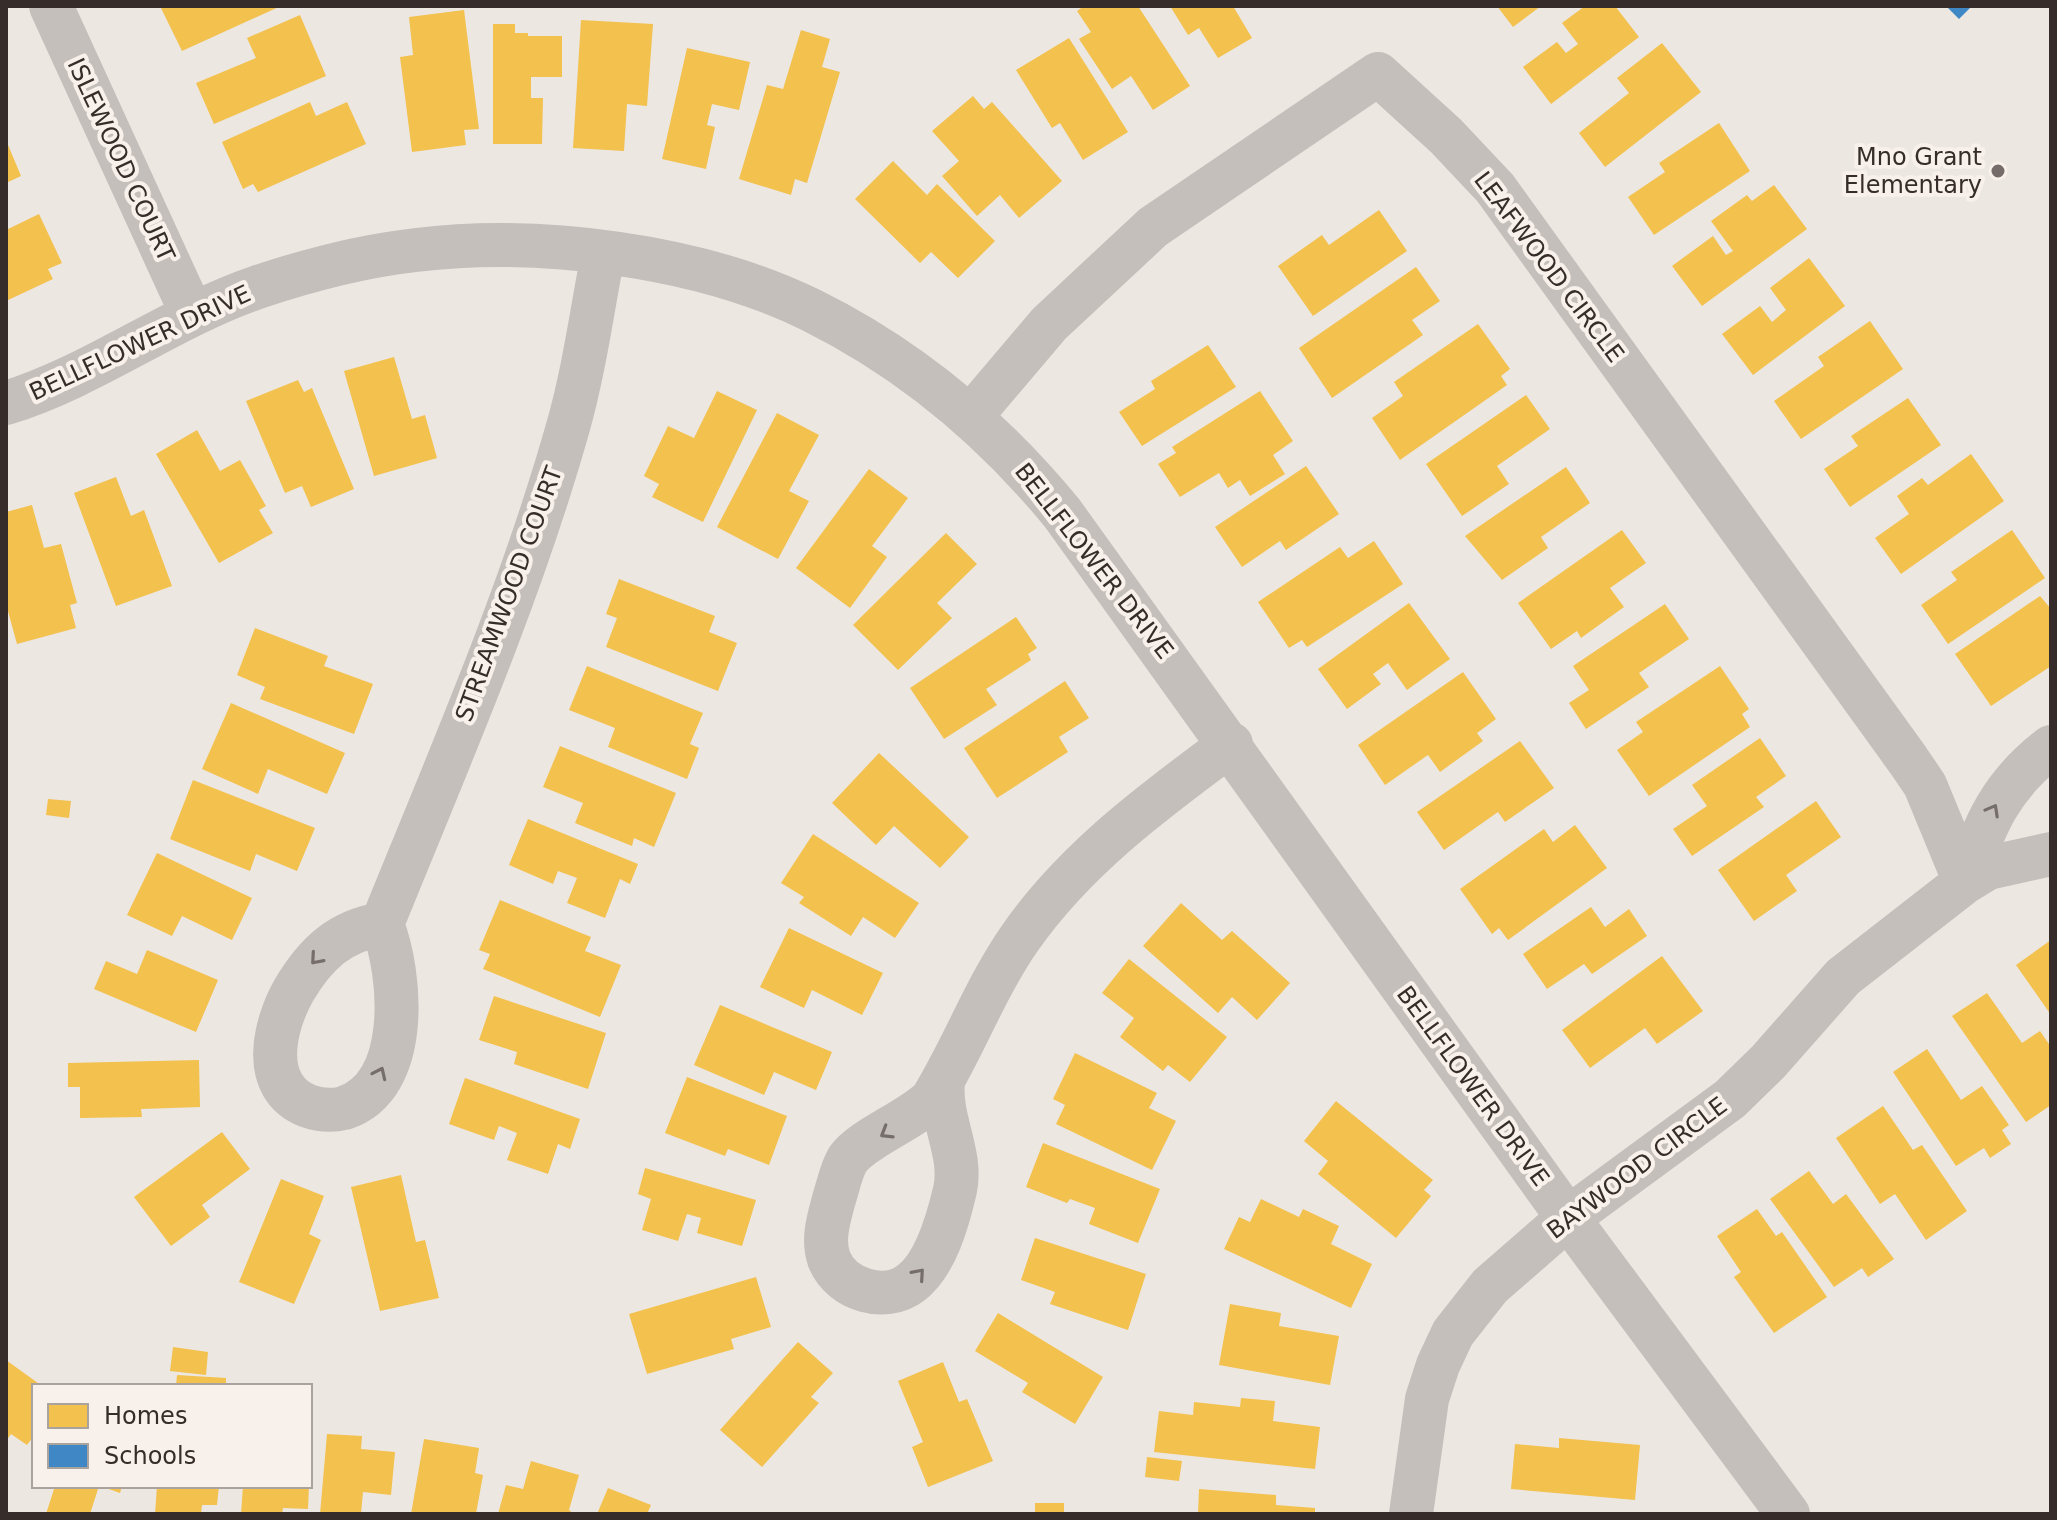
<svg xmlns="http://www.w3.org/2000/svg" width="2057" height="1520" font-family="'DejaVu Sans',sans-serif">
<rect width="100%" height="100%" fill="#ede7e2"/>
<path fill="#f2c14e" d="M160 6H281L182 51Z
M1084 6H1138L1190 86 1153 110 1131 76 1112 89 1079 39 1091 32 1077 11Z
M1170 6H1233L1252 38 1218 58 1199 28 1188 35Z
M1497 6H1541L1513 27Z
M1585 6H1615L1639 37 1551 104 1523 67 1557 42 1566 53 1578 44 1562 23Z
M464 10 479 129 464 130 466 145 412 152 400 57 413 55 409 17Z
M300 15 326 76 214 124 196 83 256 58 247 38Z
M581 20 653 24 647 106 627 104 624 151 573 148Z
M493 24H515V33H528V36H562V77H531V98H543L542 144H493Z
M801 30 830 39 822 67 840 72 807 183 795 179 791 195 739 179 767 85 783 89Z
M1069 38 1128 132 1083 160 1060 123 1052 128 1016 70Z
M1662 43 1701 92 1605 167 1579 133 1629 93 1617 78Z
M687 48 750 62 739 110 712 104 707 125 715 127 706 169 662 159Z
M973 96 984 109 992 102 1062 181 1019 218 1000 195 977 216 942 176 959 161 932 131Z
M310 102 316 116 347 102 366 144 258 192 253 184 243 189 222 142Z
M1719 123 1750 171 1654 235 1628 197 1665 172 1659 163Z
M6 140 21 176 6 183Z
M893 161 927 195 937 184 995 241 958 278 931 252 920 263 855 199Z
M1774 185 1807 229 1702 306 1672 266 1713 236 1726 255 1733 251 1711 221 1747 195 1752 201Z
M1379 210 1407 251 1313 316 1278 266 1322 235 1329 245Z
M39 214 62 263 48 269 53 279 6 301V230Z
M1809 258 1845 306 1753 375 1722 334 1760 306 1772 322 1786 310 1770 288Z
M1416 267 1440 301 1412 320 1423 335 1332 398 1299 348Z
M1870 321 1903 369 1801 439 1774 401 1824 366 1818 357Z
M1478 324 1510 369 1501 376 1507 385 1400 460 1372 418 1403 396 1394 382Z
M1208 345 1236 387 1142 446 1119 412 1155 389 1151 381Z
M394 357 412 419 425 415 437 458 374 476 344 371Z
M298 380 304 392 312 388 354 489 311 507 302 486 285 493 246 401Z
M717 391 757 410 703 522 652 497 659 484 644 476 668 426 694 438Z
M1260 391 1293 441 1273 455 1285 474 1250 496 1240 480 1228 488 1219 473 1180 497 1158 464 1176 453 1172 447Z
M1526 395 1550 429 1497 466 1509 484 1462 516 1426 464Z
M1908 398 1941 445 1850 507 1824 469 1858 446 1851 436Z
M777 413 819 435 789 491 809 501 778 559 717 527Z
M197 430 220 471 240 460 266 506 259 510 273 533 219 563 156 454Z
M1971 454 2004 501 1901 574 1875 538 1909 514 1897 496 1922 478 1928 485Z
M1306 466 1339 514 1286 550 1280 541 1242 567 1215 527Z
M1566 467 1590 503 1541 537 1548 548 1502 580 1465 536Z
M869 469 908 498 872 546 887 557 850 608 796 568Z
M116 477 131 516 144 510 172 586 116 606 74 493Z
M32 505 44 548 61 544 77 603 70 605 76 628 17 644 6 604V512Z
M1622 530 1646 563 1610 588 1624 607 1581 638 1577 631 1551 649 1518 603Z
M2012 530 2045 578 1948 644 1921 605 1957 580 1951 572Z
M946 533 977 564 937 603 952 618 898 670 853 625Z
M1374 541 1403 584 1307 647 1302 640 1289 648 1258 602 1340 547 1348 558Z
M619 579 715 616 709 632 737 643 718 691 606 647 617 618 606 614Z
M2040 596 2051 609V666L1991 706 1955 654Z
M1409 603 1450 659 1407 690 1388 663 1373 674 1381 684 1347 709 1318 669Z
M1665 604 1689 639 1639 673 1649 687 1586 729 1569 703 1589 690 1573 666Z
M1016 617 1037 648 1028 654 1031 660 986 689 997 705 944 739 910 688Z
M255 628 328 656 324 666 373 684 354 734 260 699 265 687 237 675Z
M587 666 703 713 690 744 699 748 687 779 608 747 615 728 569 710Z
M1720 666 1749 709 1742 714 1750 727 1649 796 1617 750 1643 732 1636 722Z
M1463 672 1496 719 1477 733 1483 741 1440 772 1428 755 1385 785 1358 745Z
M1065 681 1089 718 1059 737 1068 752 997 798 964 748Z
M231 703 345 753 327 794 268 769 258 794 202 769Z
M1760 738 1786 776 1756 797 1764 807 1692 856 1673 829 1707 806 1692 785Z
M1520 741 1554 788 1505 822 1498 812 1444 850 1417 812Z
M560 746 676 793 654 847 634 838 632 846 575 823 583 803 543 787Z
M879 753 969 837 940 868 894 826 876 845 832 803Z
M193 780 315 828 297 871 256 854 250 871 170 839Z
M48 799 71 801 69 818 46 815Z
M1816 801 1841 837 1786 875 1797 891 1754 921 1718 870Z
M528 819 638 864 630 884 620 879 605 918 567 903 577 878 558 871 553 884 509 865Z
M1575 825 1607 868 1508 940 1499 928 1492 934 1460 889 1544 829 1553 842Z
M813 834 919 903 895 938 863 917 851 936 799 903 804 897 781 883Z
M157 853 252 898 232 940 182 916 172 936 127 915Z
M500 900 591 937 585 951 621 965 600 1017 483 969 490 954 479 950Z
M1181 903 1222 940 1232 931 1290 983 1257 1020 1232 997 1218 1013 1143 946Z
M1591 907 1605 927 1629 909 1647 936 1592 974 1584 964 1547 989 1523 954Z
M789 928 883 973 862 1015 812 990 804 1008 760 987Z
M2051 940V1015L2016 965Z
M147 950 218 980 196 1032 94 989 106 961 137 974Z
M1662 956 1703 1011 1657 1044 1645 1028 1590 1068 1562 1030Z
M1129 959 1227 1037 1190 1082 1168 1065 1163 1071 1120 1037 1134 1018 1102 993Z
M1987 993 2022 1043 2040 1031 2051 1047V1105L2026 1122 1952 1016Z
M494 996 606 1033 588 1089 514 1064 517 1052 479 1040Z
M720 1005 832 1052 816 1090 774 1072 764 1095 694 1065Z
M1927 1049 1961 1100 1982 1086 2009 1125 2002 1130 2011 1144 1990 1158 1984 1148 1956 1166 1893 1072Z
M1075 1053 1157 1093 1149 1108 1176 1121 1152 1170 1056 1124 1065 1105 1053 1099Z
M199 1060 200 1107 141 1109 142 1117 80 1118V1087H68V1063Z
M687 1077 787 1116 769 1165 728 1149 725 1156 665 1133Z
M465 1078 580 1119 570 1149 558 1144 548 1174 507 1160 517 1133 499 1126 494 1140 449 1124Z
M1336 1101 1433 1180 1424 1190 1431 1196 1396 1238 1318 1174 1328 1161 1304 1141Z
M1883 1106 1913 1150 1922 1145 1967 1211 1926 1240 1895 1194 1880 1204 1836 1138Z
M222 1132 250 1169 202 1205 210 1217 171 1246 134 1197Z
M1043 1143 1160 1189 1138 1243 1089 1224 1095 1208 1070 1199 1067 1203 1026 1187Z
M645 1168 756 1200 742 1246 697 1233 701 1218 687 1214 678 1241 642 1230 651 1199 638 1194Z
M1809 1171 1833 1204 1846 1194 1894 1259 1868 1277 1862 1268 1834 1287 1770 1199Z
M401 1175 416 1242 425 1240 439 1298 380 1311 351 1187Z
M281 1179 324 1196 309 1234 321 1240 294 1304 239 1282Z
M1261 1199 1299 1217 1303 1209 1339 1226 1331 1244 1372 1264 1351 1308 1224 1249 1239 1217 1250 1222Z
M1757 1209 1776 1236 1782 1232 1827 1297 1774 1333 1734 1277 1741 1272 1717 1236Z
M1035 1238 1146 1274 1128 1330 1050 1304 1055 1292 1021 1280Z
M756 1277 771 1327 731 1339 734 1349 647 1374 629 1314Z
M1230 1304 1281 1313 1279 1326 1339 1336 1330 1385 1219 1365Z
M998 1313 1103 1377 1075 1424 1022 1392 1028 1383 975 1351Z
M798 1342 833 1373 811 1397 819 1403 762 1467 720 1430Z
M173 1347 208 1352 206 1375 170 1371Z
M6 1360 42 1386H34V1436L27 1445 11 1434 6 1441Z
M943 1362 959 1402 967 1399 993 1461 928 1487 912 1447 923 1442 898 1381Z
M177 1375 226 1378V1386H176Z
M1241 1398 1275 1401 1273 1421 1320 1427 1315 1469 1154 1452 1159 1411 1193 1415 1194 1402 1240 1407Z
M327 1434 362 1436 361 1449 395 1452 391 1495 363 1492 361 1514H320Z
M1559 1438 1640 1445 1635 1500 1511 1489 1515 1444 1559 1448Z
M424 1439 479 1448 475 1473 483 1475 476 1514H411Z
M1147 1457 1182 1461 1179 1481 1145 1477Z
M531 1461 579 1475 569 1510 574 1514H498L506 1485 523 1489Z
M55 1486H99L90 1514H46Z
M100 1486H122L120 1493Z
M157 1486H219L217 1505H202L201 1514H155Z
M243 1486H309L308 1509 283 1508 282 1514H241Z
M608 1488 651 1505 647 1514H597Z
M1199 1489 1276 1495V1505L1315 1508V1514H1198Z
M1035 1503H1064V1514H1035Z"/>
<path fill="#3f88c5" d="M1946 6H1972L1959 19Z"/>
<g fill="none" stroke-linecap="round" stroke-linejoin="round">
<path stroke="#c5bfbb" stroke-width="44" d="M51 6 192 314
M6 403C94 376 170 317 258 287 309 270 362 256 416 250 539 235 699 255 811 310 910 359 993 429 1062 513L1568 1218 1788 1514
M971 416 1049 324 1153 227 1378 74 1446 136 1495 188 1908 760 1925 785 1965 882
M1965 882C1985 824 2000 786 2051 747
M382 924C340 931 316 953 294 990 274 1025 259 1087 308 1106 319 1110 332 1111 344 1108 411 1086 402 975 382 924 448 761 520 597 568 427 584 371 592 311 603 254
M943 1082C939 1119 963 1154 955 1190 948 1220 936 1264 911 1283 885 1303 841 1290 829 1259 822 1239 829 1218 834 1199 838 1187 841 1170 848 1159 863 1138 910 1121 932 1099 964 1047 985 988 1020 938 1075 859 1154 801 1231 744
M1411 1514 1427 1399 1438 1365 1453 1333 1490 1286 1568 1218 1730 1099 1768 1062 1843 977 1965 882 1988 868 2051 854"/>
</g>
<defs><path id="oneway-chevron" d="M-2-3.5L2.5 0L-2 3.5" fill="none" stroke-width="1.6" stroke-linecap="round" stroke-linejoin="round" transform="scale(2)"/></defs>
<g stroke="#766e6b">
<use href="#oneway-chevron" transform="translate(1993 810) rotate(-61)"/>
<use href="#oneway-chevron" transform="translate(316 959) rotate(131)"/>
<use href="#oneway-chevron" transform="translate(380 1073) rotate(-65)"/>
<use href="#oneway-chevron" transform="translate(886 1133) rotate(149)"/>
<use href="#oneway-chevron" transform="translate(919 1274) rotate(-49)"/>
</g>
<circle fill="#766d6a" stroke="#f8f0ea" stroke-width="3" cx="1998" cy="171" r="8"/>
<g text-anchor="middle" stroke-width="8" stroke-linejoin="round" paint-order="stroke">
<g font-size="24" fill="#362c29" stroke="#f8f0ea" text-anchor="end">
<text x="1982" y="165">Mno Grant<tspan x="1982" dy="28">Elementary</tspan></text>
</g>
<g font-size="24" fill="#362c29" stroke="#f8f0ea">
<text transform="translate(121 160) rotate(65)" y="8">ISLEWOOD COURT</text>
<text transform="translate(1549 267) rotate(53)" y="8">LEAFWOOD CIRCLE</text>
<text transform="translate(140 343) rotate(-25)" y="8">BELLFLOWER DRIVE</text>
<text transform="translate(1094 561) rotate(52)" y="8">BELLFLOWER DRIVE</text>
<text transform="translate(509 594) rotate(-70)" y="8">STREAMWOOD COURT</text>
<text transform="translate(1473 1086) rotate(54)" y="8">BELLFLOWER DRIVE</text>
<text transform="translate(1637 1168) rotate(-37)" y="8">BAYWOOD CIRCLE</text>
</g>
</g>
<rect width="2057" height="1520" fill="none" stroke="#362c29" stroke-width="16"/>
<rect x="32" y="1384" width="280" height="104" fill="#f8f0ea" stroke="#aaa29d" stroke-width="2"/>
<rect x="48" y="1404" width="40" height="24" fill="#f2c14e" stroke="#aaa29d" stroke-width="2"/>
<text x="104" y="1424" font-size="24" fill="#362c29">Homes</text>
<rect x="48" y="1444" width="40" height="24" fill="#3f88c5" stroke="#aaa29d" stroke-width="2"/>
<text x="104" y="1464" font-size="24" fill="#362c29">Schools</text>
</svg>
